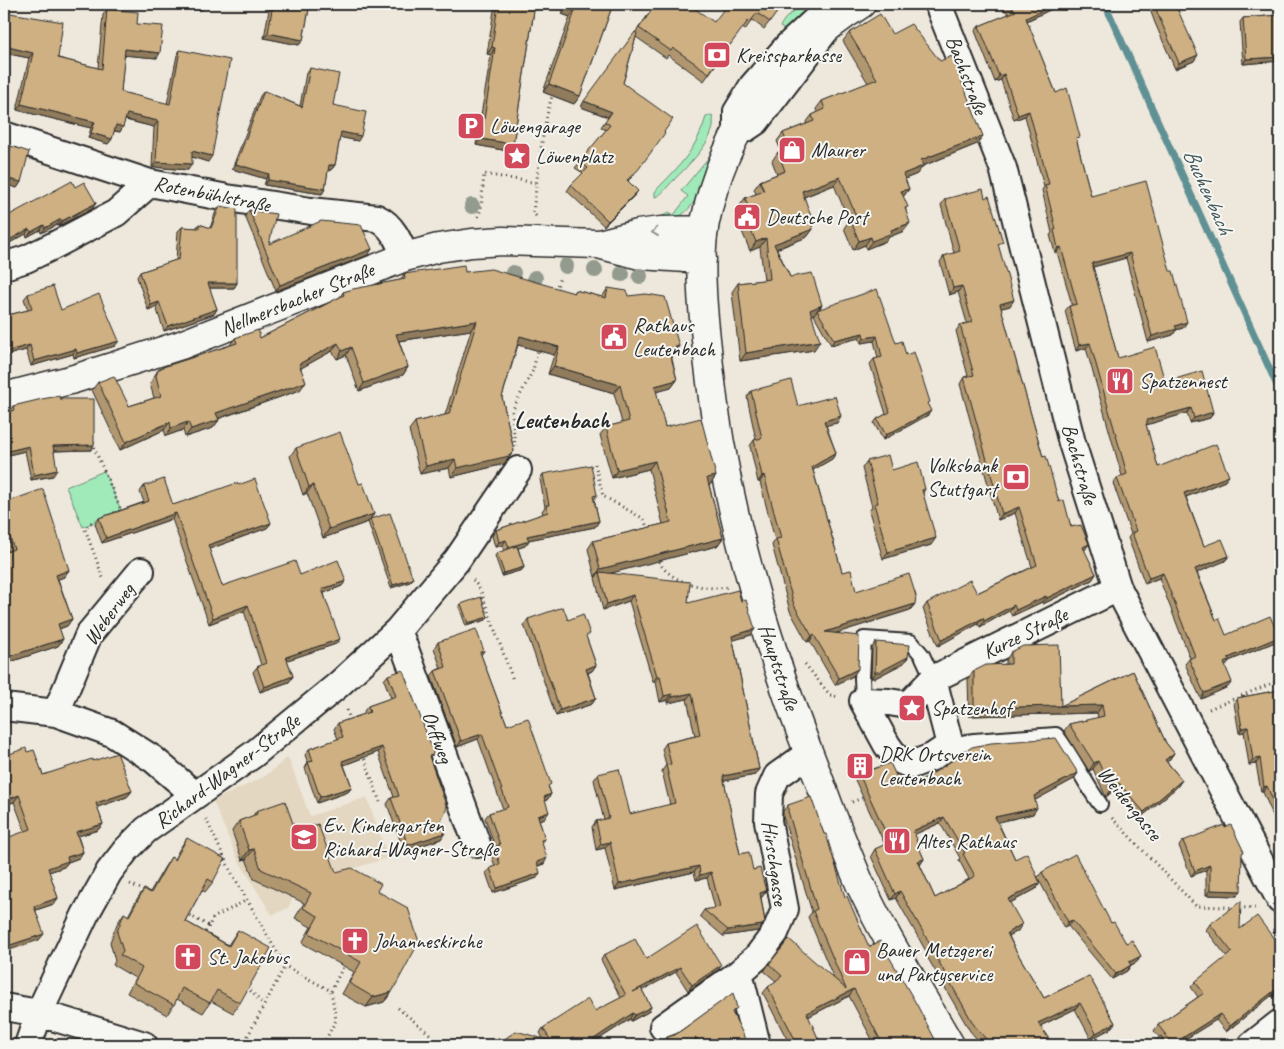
<svg xmlns="http://www.w3.org/2000/svg" width="1284" height="1049" font-family="Caveat,sans-serif">
<rect width="100%" height="100%" fill="#eee8dc"/>
<filter id="ink" filterUnits="userSpaceOnUse"><feTurbulence type="fractalNoise" baseFrequency=".02" numOctaves="2"/><feDisplacementMap in="SourceGraphic" scale="10" xChannelSelector="R" yChannelSelector="G"/><feConvolveMatrix kernelMatrix="1 2 1 2 8 2 1 2 1" color-interpolation-filters="sRGB"/></filter>
<g filter="url(#ink)">
<path fill="#e4d7c1" d="M288 757 310 816 367 797 388 858 299 885 288 908 272 915 237 858 213 801 265 776Z"/>
<path fill="#a0eaba" stroke="#668a72" d="M804 4H819L787 29H783L780 27C784 17 795 10 804 4Z
M708 116H712C721 137 682 171 670 184 665 189 662 195 655 197V192L658 188C680 166 697 148 706 117Z
M709 157 711 158C702 183 697 215 667 221L663 216 669 212 674 215 688 196 681 191Z
M104 471 121 510 83 527 66 487Z"/>
<g fill="none" stroke-linecap="round" stroke-linejoin="round">
<path stroke="#5f9094" stroke-width="7" d="M1105 4 1280 392"/>
<defs>
<path id="service" d="M821 12 842 16 834 25 828 37 760 126 748 134 731 140V110L748 82 784 41 813 14Z
M863 701 862 678 864 639 911 642 922 655 933 679
M950 745 974 741 1056 735C1073 757 1084 782 1100 804"/>
<path id="minor" d="M938 4 1003 168 1072 443 1118 588 1280 900
M4 135 150 183 227 198 311 211 377 218C392 225 399 241 405 257
M4 266 26 259 53 246 116 213 150 183
M398 630 477 844
M933 679 950 745 932 757 911 765 897 759 887 745 863 701 889 702 901 704 910 703 933 679 1118 588
M4 707 56 713 112 733 153 759 195 795
M56 713 89 634 141 571
M739 973 757 1045
M4 1007 39 1013 144 1045
M663 1027 739 973 757 957 775 933 785 909 768 821 769 794 777 776 808 754
M28 1045 39 1013 85 915 109 872 126 850 146 830 254 754 338 685 398 630 457 560 518 470
M1252 1045 1280 1023"/>
<path id="tertiary" d="M861 4C778 57 725 125 705 222 697 264 704 323 709 366 724 507 766 645 818 777 831 813 845 849 860 884 886 940 920 992 950 1045
M599 244 638 234 661 231 704 230
M4 397 74 379 181 345 405 257 438 248 472 243 503 241 598 244 640 255 702 259"/>
</defs>
<use href="#service" stroke="#2b2b2b" stroke-width="18"/>
<use href="#minor" stroke="#2b2b2b" stroke-width="30"/>
<use href="#tertiary" stroke="#2b2b2b" stroke-width="31"/>
<path stroke="#2b2b2b" stroke-width="3" stroke-dasharray="1 4" stroke-linecap="butt" d="M536 216 533 212C538 174 541 133 552 96
M478 217 481 209 484 174 537 183
M556 290 560 277
M94 442 95 450 121 510 111 514
M515 447 512 411 533 370 539 346
M595 464 603 496 644 519 648 530
M101 519 91 523 85 529 103 578
M657 557C665 582 705 591 729 587
M473 580 480 589 513 680
M805 664 830 695 839 697
M1209 709 1280 680
M347 710 351 723
M363 754 381 805
M852 802 865 797
M1112 818 1196 906 1255 908
M206 819 230 870 285 966 331 991 336 1020 323 1045
M130 884 147 892
M185 913 209 926 213 918 247 900
M203 936 209 926
M247 987 264 1005
M331 991 345 963
M398 1008 443 1045
M243 1045 285 966
M636 1045 644 1040"/>
<use href="#service" stroke="#f6f6f2" stroke-width="14"/>
<use href="#minor" stroke="#f6f6f2" stroke-width="26"/>
<use href="#tertiary" stroke="#f6f6f2" stroke-width="28"/>
</g>
<g fill="#939a8e">
<circle cx="472" cy="206" r="8"/>
<circle cx="566" cy="266" r="8"/>
<circle cx="595" cy="270" r="8"/>
<circle cx="513" cy="273" r="8"/>
<circle cx="622" cy="274" r="8"/>
<circle cx="640" cy="276" r="8"/>
<circle cx="535" cy="278" r="8"/>
</g>
<path fill="#b19770" stroke="#2b2b2b" fill-rule="evenodd" d="M4 4V12L58 58 98 68 103 15 107 9 137 24 157 58 124 55 121 92 167 104 177 55 180 50 208 162 192 157 188 170 152 167 154 127 125 120 120 132 114 131 112 139 108 144 88 138 91 128 17 110 29 58 4 53Z
M270 4H310L303 40 299 45 264 38Z
M495 4H535L513 144 508 151 476 145 491 55 487 54Z
M565 4H613L580 96 574 104 543 92 570 17 562 14Z
M656 4 714 22 783 4 764 29 752 20 745 30 742 28 704 81 668 55 666 58 636 37 623 83 634 175 628 181 634 196 604 226 567 191 571 185 583 173 575 168 606 130 601 127 608 117 581 107Z
M997 4H1062L1027 21 1056 93 1077 142 1091 196 1183 328 1176 330 1173 335 1148 342 1126 258 1093 267 1118 358 1165 382 1213 412 1210 418 1190 423 1187 413 1146 425 1158 467 1225 481 1186 497 1204 546 1229 556 1225 561 1197 572 1216 620 1226 635 1275 642 1229 661 1225 666 1228 687 1201 699 1185 664 1190 658 1159 578 1145 584 1128 538 1131 534 1113 483 1117 478 1122 476 1086 348 1076 351 1065 311 1069 306 1072 305 1057 252 1055 253 1050 235 1052 233 1042 190 1044 187 1025 116 1014 120 1001 80 995 82 975 31 979 26 1009 14Z
M1148 4H1194L1178 10 1194 61 1175 69 1155 23Z
M1213 4H1235L1216 10Z
M1280 15V61L1243 64 1240 22 1243 18Z
M849 33 892 34 977 144 923 166 917 174 905 179 909 189 903 197 906 210 904 231 889 237 886 241 866 249 865 245 853 250 844 228 849 221 834 185 804 197 813 229 807 237 777 249 790 277 822 305 819 310 896 343 906 355 928 405V415L883 440 874 423 877 419 886 414 870 364 874 359 878 358 874 341 861 343 859 338 831 345 814 315V314L812 315 814 350 740 361 732 292 738 283 764 280 760 247 750 251 741 229 745 224 739 207 745 198 756 194 754 189 760 181 777 174 772 161 778 152 781 151 777 141 783 133 806 124V123L812 115 817 113 816 109 822 101 868 83 843 41Z
M310 68 333 105 358 141 340 137 335 165 331 170H328L325 189 322 194 264 185 266 179 232 169 260 96 264 91 300 106 306 73Z
M11 146 21 182 17 188 4 184V164L7 152Z
M75 187 96 203 92 209 58 226 57 225 41 233 40 230 27 237 26 234 4 246V218Z
M945 199 999 248 1010 306 1001 308 1043 457 1059 502 1096 574 1092 580 1043 604 1042 602 1012 616 1009 611 980 627 978 624 938 646 923 609 927 603 977 593 1032 567 1015 513 998 520 960 384 964 377 968 376 956 331 960 325 967 323 958 292 949 295 940 262 944 256 954 253 941 205Z
M220 206 237 283 234 288H209L217 309 214 314 164 331 156 307 148 310 137 277 140 272 176 260 178 231 182 227 196 228 199 224 210 228 216 211Z
M249 210 269 244 372 249 368 255 276 291 245 216Z
M465 272 573 293 575 290 602 297 608 288 628 296 679 346 673 354 671 355 677 380 671 388 656 392 665 427 716 476 710 485H709L723 538 717 546 610 573 688 603 751 635 733 640 759 769 755 775 724 781 740 854 753 870 766 891 762 897H761L765 922 758 931 723 936 700 916 704 910 715 908 707 878 696 880 694 872 615 890 605 848 596 850 592 827 596 821 604 820 594 780 598 774 630 814 670 805 662 771 666 765 662 749 666 743 695 736 687 699 668 703V700L660 702 656 682H653L629 601 603 610 595 578 596 577H595L588 549 593 541 663 524 649 469 612 478 600 435 606 427 622 423 614 393 548 374 554 355 518 345 502 397 514 451 504 464 451 477 449 468 420 474 409 430 415 422 445 415 471 330 399 341 408 367 403 375 359 391 346 355 337 359 332 351 301 368 300 390 218 419 219 420 213 428 185 437 183 430 166 436 164 430 120 450 92 390 98 382 129 406 154 398 150 384 153 378 158 370 230 345 235 338H260L340 297 343 292 400 280 404 274Z
M28 294 61 310 115 346 74 358 73 354 31 366 26 350 4 356V316L28 310 24 299Z
M751 391 798 406 837 423 826 425 836 453 832 459 813 470 842 572 856 591 915 604 910 610 836 633 853 676 835 685 810 641 807 642 790 611 772 545 775 540 760 482H758L750 446 754 440H756L747 397Z
M60 399 91 450 54 451 53 476 31 480 25 451 4 456V414L9 412 13 406Z
M296 448 359 484 374 514 368 522 323 538 307 493 303 495 290 456Z
M867 461 892 470 925 489 923 493 931 545 883 559 869 511 872 507 862 468Z
M543 474 597 495 594 500 599 521 595 527 528 540 525 546 518 548 524 567 522 570 502 576 495 556 497 553 504 551 502 546 495 547 492 536 496 530 543 514 542 511 545 507 540 479Z
M238 485 271 523 267 528 209 549 222 586 300 575 342 586 324 593 336 644 287 660 293 676 289 682 260 692 253 672 257 667 261 665 244 611 209 624 172 519 102 543 95 524 99 518 144 502 140 492 144 486 173 505Z
M4 503 69 570 64 577 58 579 72 619 67 626 59 629 63 639 58 646 4 664V553L8 551 4 541Z
M370 519 413 579 410 582 391 588 368 522Z
M461 604 486 620 466 626 459 607Z
M528 619 568 620 587 639 596 665 592 671 588 673 596 698 592 704 556 716 524 625Z
M438 642 484 651 481 655 507 725 549 788 551 794 547 800 545 801V818L539 820 545 839 542 843 544 864 538 866 537 878 493 893 486 873 490 868 495 866 490 852 495 847 485 818 489 813 503 809 478 739 457 747 431 676 435 671 441 668 434 648Z
M876 642 908 657 904 663 875 678H871L872 648Z
M1011 652 1061 706 1133 671 1166 743 1174 753 1169 760 1167 762 1182 780 1177 787 1139 819 1114 790 1106 797 1093 769 1089 771 1064 731 1069 724 1098 718 1097 713 969 716 968 678 974 671 1006 664V660Z
M388 675 430 759 441 820V839L404 851 387 804 391 798 394 797 378 752 344 765 352 787 348 792 317 803 305 768 308 763 305 755 309 749 338 739 334 729 338 723 365 714 364 711 368 706 391 698 384 680Z
M1280 690V822L1278 817 1274 818 1263 792H1261L1256 764 1249 765 1244 732 1239 733 1234 703 1237 698Z
M27 752 43 775 93 761 132 791 127 797 97 807 103 824 98 830 78 836 83 852 79 858 68 862 64 867 49 872 58 898 54 904 36 910 39 940 25 831 14 802 4 805V756Z
M1078 773 1074 779 1035 800 1033 814 998 822 1015 859 1038 877 1042 872 1111 923 1126 943 1141 956 1137 962 1131 965 1127 971 1112 979 1068 926 1064 928 1038 878 1040 883 1036 889 1010 903 1018 931 1009 936 1015 949 1044 998 1089 976 1115 1023 1110 1029 1091 1039 1075 1009 1040 1026 1053 1045H982L970 1031 926 955 927 953 896 898 891 900 871 856 875 849 885 845 855 780 859 774 902 788ZM940 823 960 858 959 860 969 879 935 898 920 865 924 859 916 841 915 834Z
M788 805 845 897 869 947 938 1045H875L849 996 808 1017 821 1045H790L763 993 768 987 776 981 764 971 769 964 834 979 808 917 812 912 783 817V811Z
M256 811 296 832 336 872 377 891 392 992 384 1002 366 1007 342 994 354 972 302 943 311 927 295 918 304 903 254 879 246 859 242 860 232 831 239 821 253 816Z
M187 838 213 882 205 892 202 890 185 921 228 945 238 930 240 1003 233 1013 211 1001 203 1013 177 999 167 1015 127 993 135 978 113 965 115 961 110 942 117 924 124 913 128 916 137 899 144 889 150 892 164 868 171 857 174 859 180 848Z
M1183 841 1242 856 1237 896 1206 895V870L1191 876 1179 846Z
M1210 924 1240 929 1280 991 1272 997 1271 996 1226 1032 1216 1020 1176 1045H1166L1154 1031 1158 1025 1198 997 1191 987 1195 982 1227 957 1206 930Z
M604 955 646 959 718 970 688 991 676 972 642 990 651 1007 648 1012 631 1021 630 1019 590 1045H571L569 1043 565 1045H496L543 1038 540 1033 543 1028 595 1011 621 998 601 960Z
M733 1013 747 1045H695L694 1043 691 1045H666L664 1042 667 1037Z"/>
<path fill="#907b5b" stroke="#2b2b2b" d="M174 4 204 7 201 10 172 7Z
M1055 4H1062L1022 23 1026 18Z
M1183 4H1194L1172 12 1176 6Z
M1220 4H1235L1216 10Z
M568 5 576 8 570 17 562 14Z
M268 33 303 40 299 45 264 38Z
M4 46 33 53 29 58 4 53Z
M492 47 495 48 491 55 487 54Z
M125 49 160 53 157 58 121 55Z
M1198 55 1194 61 1175 69 1179 63Z
M1280 57V61L1243 64 1246 59Z
M1004 74 1001 80 995 82 999 76Z
M549 84 580 96 574 104 543 92Z
M584 101 612 112 608 117 581 107Z
M21 104 95 122 91 128 17 110Z
M1029 111 1025 116 1014 120 1018 115Z
M127 114 158 121 154 127 123 119Z
M116 125 123 127 120 132 112 130Z
M341 132 361 136 358 141 338 137Z
M91 133 112 139 108 144 88 138Z
M983 136 977 144 915 169 921 160Z
M481 139 513 144 508 151 476 145Z
M192 151 212 156 208 162 189 156Z
M156 162 192 164 188 170 152 167Z
M236 164 269 174 266 179 232 169Z
M329 165H335L331 170H326Z
M923 166 917 174 897 182 903 174Z
M840 177 834 185 796 200 802 191Z
M4 178 21 182 17 188 4 184Z
M268 180 325 189 322 194 264 185Z
M909 189 903 197 901 191Z
M638 191 634 196 604 226 608 221Z
M96 203 92 209 58 226 62 221Z
M61 219 57 225 41 233 45 228Z
M910 223 904 231 889 237 886 241 866 249 872 241 891 230Z
M44 225 40 230 27 237 31 232Z
M29 229 26 234 4 246V243Z
M813 229 807 237 768 252 774 244Z
M871 237 865 245 853 250 859 241Z
M766 238 760 247 750 251 756 242Z
M1061 247 1057 252 1055 253 1058 248Z
M372 249 368 255 276 291 280 285Z
M1130 253 1126 258 1089 268 1092 263Z
M208 283H237L234 288H204Z
M962 286 958 292 949 295 953 288Z
M1014 300 1010 306 995 310 1000 304Z
M159 302 156 307 148 310 151 305Z
M822 305 814 314 804 318 810 310Z
M217 309 214 314 164 331 168 326Z
M477 321 471 330 391 342 396 334Z
M1187 322 1183 328 1176 330 1173 335 1148 342 1152 336 1175 326Z
M863 333 859 338 831 345 834 340Z
M520 336 559 347 554 355 515 344Z
M877 336 874 341 861 343 864 338Z
M119 341 115 346 74 358 77 353Z
M820 341 814 350 740 361 746 353Z
M338 343 332 351 294 372 299 364Z
M1090 343 1086 348 1076 351 1079 345Z
M30 345 26 350 4 356V352Z
M679 346 673 354 664 357 669 349Z
M351 347 346 355 337 359 342 351Z
M76 349 73 354 31 366 34 361Z
M554 366 620 385 614 393 548 374Z
M408 367 403 375 359 391 364 383Z
M677 380 671 388 649 394 655 386Z
M306 382 300 390 211 421 216 413Z
M1191 408 1187 413 1146 425 1144 429 1147 420Z
M931 411 928 415 883 440 886 435Z
M1213 412 1210 418 1190 423 1194 418Z
M841 416 837 423 820 427 824 421Z
M219 420 213 428 185 437 191 429Z
M170 422 164 430 120 450 126 442Z
M188 422 183 430 166 436 171 428Z
M94 445 91 450 49 451 53 446Z
M29 446 25 451 4 456V452Z
M514 451 504 464 451 477 457 468Z
M836 453 832 459 808 473 812 467Z
M455 459 449 468 420 474 426 466Z
M655 461 649 469 612 478 617 470Z
M57 470 53 476 31 480 34 475Z
M764 475 760 482H758L762 476Z
M716 476 710 485 702 487 707 478Z
M1229 476 1225 481 1181 499 1184 493Z
M313 485 307 493 303 495 309 487Z
M1019 507 1015 513 998 520 1002 514Z
M176 513 172 519 102 543 106 538Z
M374 514 368 522 323 538 329 529Z
M599 521 595 527 523 541 527 536Z
M271 523 267 528 204 551 208 545Z
M723 538 717 546 600 576 599 572 596 577H595L600 569Z
M936 538 931 545 883 559 888 552Z
M506 540 502 546 495 547 499 542Z
M529 541 525 546 505 553 509 547Z
M1089 544 1085 550 1083 547Z
M1229 556 1225 561 1192 575 1195 569Z
M524 567 522 570 502 576 504 573Z
M69 570 64 577 51 582 56 575Z
M1163 573 1159 578 1145 584 1149 578Z
M1096 574 1092 580 1043 604 1047 598Z
M413 579 410 582 391 588 393 585Z
M346 581 342 586 319 595 322 589Z
M633 595 629 601 603 610 607 604Z
M1046 596 1042 602 1012 616 1016 610Z
M915 604 910 610 821 638 825 632Z
M248 605 244 611 209 624 213 618Z
M1014 605 1009 611 980 627 984 621Z
M488 617 486 620 466 626 468 623Z
M983 618 978 624 938 646 942 640Z
M72 619 67 626 53 631 58 624Z
M755 629 751 635 728 642 732 636Z
M814 635 810 641 807 642 812 636Z
M1279 637 1275 642 1229 661 1226 666 1220 668 1228 658Z
M63 639 58 646 4 664V658Z
M340 639 336 644 282 662 286 657Z
M908 657 904 663 875 678H871L875 672Z
M596 665 592 671 582 675 586 669Z
M858 669 853 676 835 685 839 678Z
M293 676 289 682 260 692 264 687Z
M657 676H660L656 682H653Z
M1232 682 1228 687 1201 699 1204 693Z
M692 693 687 699 668 703 672 697Z
M672 694 668 700 660 702 664 696Z
M596 698 592 704 556 716 560 710Z
M1102 705 1097 713 969 716 974 708Z
M1248 727 1244 732 1239 733 1242 728Z
M482 734 478 739 457 747 461 741Z
M382 747 378 752 339 767 342 761Z
M1174 753 1169 760 1160 768 1165 760Z
M1260 758 1256 764 1249 765 1253 760Z
M1098 761 1093 769 1089 771 1094 763Z
M759 769 755 775 719 782 723 776Z
M1078 773 1074 779 1030 803 1034 796Z
M1182 780 1177 787 1139 819 1144 812Z
M1119 783 1114 790 1106 797 1111 790Z
M1267 786 1263 792H1261L1264 787Z
M352 787 348 792 317 803 320 797Z
M132 791 127 797 92 809 96 803Z
M551 794 547 800 540 803 544 797Z
M19 795 14 802 4 805V801Z
M1037 808 1033 814 991 824 995 817Z
M549 812 545 818 534 822 538 816Z
M1280 812 1278 817 1274 818 1278 813Z
M944 817 940 823 909 837 913 831Z
M103 824 98 830 72 838 76 832Z
M445 833 441 839 404 851 408 845Z
M610 842 605 848 596 850 601 844Z
M254 849 246 859 242 860 249 850Z
M83 852 79 858 68 862 64 867 43 874 48 868 67 857Z
M547 858 544 864 533 867 537 862Z
M924 859 920 865 918 861Z
M1210 865 1206 870 1191 876 1195 871Z
M699 866 694 872 615 890 619 884Z
M711 872 707 878 696 880 700 875Z
M540 873 537 878 493 893 497 888Z
M1040 883 1036 889 1004 906 1008 899Z
M1210 890 1241 891 1237 896 1206 895Z
M766 891 762 897 756 899 760 893Z
M900 891 896 898 891 900 895 894Z
M58 898 54 904 30 912 34 906Z
M1072 920 1068 926 1064 928 1068 922Z
M1022 924 1018 931 1003 939 1007 933Z
M762 925 758 931 723 936 728 930Z
M44 934 39 940 4 952V947Z
M1141 956 1137 962 1125 968 1129 962Z
M721 965 718 970 688 991 692 985Z
M1131 965 1127 971 1112 979 1116 974Z
M680 967 676 972 630 997 633 992Z
M1280 988V991L1272 997 1276 992Z
M854 989 849 996 802 1020 807 1013Z
M1275 990 1271 996 1226 1032 1230 1026Z
M392 992 384 1002 366 1007 373 997Z
M1080 1003 1075 1009 1034 1029 1038 1023Z
M651 1007 648 1012 631 1021 635 1015Z
M633 1013 630 1019 590 1045H585Z
M1220 1014 1216 1020 1176 1045H1172Z
M1115 1023 1110 1029 1091 1039 1096 1033Z
M573 1038 569 1043 565 1045H560Z
M697 1038 694 1043 691 1045H687Z"/>
<path fill="#ceb082" stroke="#2b2b2b" fill-rule="evenodd" d="M4 4H5L4 12 63 22 58 58 102 69 107 9 138 12 137 24 163 26 160 53 125 49 121 92 170 104 180 50 230 60 212 156 192 151V164L156 162 158 121 127 114 123 127 116 125 112 139 91 133 95 122 21 104 33 53 4 46Z
M174 4H204V7Z
M273 4H310L303 40 268 33Z
M498 4H535L513 144 481 139 495 48 492 47Z
M568 4H613L580 96 549 84 576 8 568 5Z
M656 4H688L714 22 728 4H783L770 22 757 13 750 22 748 21 709 73 673 48 671 51 639 28Z
M1007 4H1055L1026 18 1056 93 1067 88 1080 137 1076 138 1091 196 1146 181 1170 271H1173L1187 322 1175 326 1177 329 1152 336 1130 253 1092 263 1118 358 1155 347 1165 382 1202 371 1213 412 1194 418 1191 408 1147 420V423L1146 424 1158 467 1216 444 1229 476 1184 493 1204 546 1222 539 1229 556 1195 569 1216 620 1219 618 1226 635 1270 616 1279 637 1228 658 1229 660 1224 663 1232 682 1204 693 1189 659 1195 656 1163 573 1149 578 1132 533 1136 531 1117 478 1127 474 1090 343 1079 345 1069 306 1077 304 1061 247 1058 248 1054 230 1056 229 1045 185 1049 184 1029 111 1018 115 1004 74 999 76 979 26 1016 11Z
M1154 4H1183L1176 6 1198 55 1179 63 1159 17Z
M880 14 892 34 911 24 940 61 952 56 983 136 921 160 923 166 903 174 909 189 901 191 908 207 905 208 910 223 891 230 892 233 872 241 871 237 859 241 850 219 856 216 840 177 802 191 812 219 810 220 813 229 774 244 790 277 812 273 822 305 810 310 820 341 746 353 738 283 770 279 766 238 756 242 747 221 753 219 745 198 764 191 760 181 785 171 778 152 789 148 783 133 814 121 812 115 825 109 822 101 877 79 849 33Z
M1280 15V57L1246 59 1243 18Z
M635 32 637 33 623 83 673 119 664 132 665 133 638 170 627 180 638 191 608 221 571 185 588 168 579 162 610 125 605 122 612 112 584 101Z
M310 68 339 74 333 105 366 112 361 136 341 132 335 165H329L325 189 268 180 269 174 236 164 264 91 302 107Z
M11 146 29 152 21 182 4 178Z
M72 181 75 187 84 182 96 203 62 221 61 219 45 228 44 225 31 232 29 229 4 243V218Z
M983 189 985 198 989 196 1003 242 998 244 1014 300 1000 304 1043 457 1046 456 1059 502 1064 500 1071 527 1081 525 1089 544 1083 547 1096 574 1047 598 1046 596 1016 610 1014 605 984 621 983 618 942 640 927 603 970 580 977 593 1037 565 1019 507 1002 514 964 377 974 375 960 325 972 322 962 286 953 288 944 256 960 251 945 199Z
M220 206 237 209V283H208L217 309 168 326 159 302 151 305 140 272 179 259 182 227 199 228V224L211 228Z
M249 210 276 214 269 244 321 221 361 225 372 249 280 285Z
M464 265 465 272 491 269 574 293 575 290 606 298 608 288 627 291 628 296 646 294 665 297 679 346 669 349 677 380 655 386 665 427 701 418 716 476 707 478 723 538 600 569 593 541 671 522 655 461 617 470 606 427 629 421 620 385 554 366 559 347 520 336 502 397 514 451 509 456 457 468 455 459 426 466 415 422 449 414 477 321 396 334 408 367 364 383 351 347 342 351 338 343 299 364 306 382 216 413 219 420 191 429 188 422 171 428 170 422 126 442 98 382 114 376 129 406 161 396 156 376 158 370 163 367 237 343 235 338 258 330 260 338 344 295 343 292 353 289 405 279 404 274Z
M53 286 61 310 99 294 119 341 77 353 76 349 34 361 30 345 4 352V316L32 309 28 294Z
M877 289 896 343 902 341 906 355 914 352 930 402 927 403 931 411 886 435 877 419 890 412 874 359 882 357 877 336 864 338 863 333 834 340 817 310Z
M791 380 798 406 835 396 841 416 824 421 836 453 812 467 842 572 851 570 856 591 909 574 916 596 915 604 825 632 859 636 858 669 839 678 814 635 812 636 794 605 776 539 781 538 764 475 762 476 754 440 762 438 751 391Z
M59 396 60 399H94V445L53 446 57 470 34 475 29 446 4 452V414L14 410 13 406 42 399Z
M340 432 359 484 363 483 374 514 329 529 313 485 309 487 296 448Z
M888 455 892 470 918 462 925 489 922 490 936 538 888 552 874 504 878 503 867 461Z
M591 465 597 495 593 496 599 521 527 536 529 541 509 547 506 540 499 542 496 530 548 512 546 505H549L543 474Z
M164 479 173 505 237 483 238 485 255 479 271 523 208 545 222 586 295 561 300 575 338 560 346 581 322 589 340 639 286 657 293 676 264 687 257 667 266 663 248 605 213 618 176 513 106 538 99 518 149 501 144 486Z
M43 489 69 570 56 575 72 619 58 624 63 639 4 658V553L14 549 4 520V503Z
M390 513 413 579 393 585 370 519Z
M517 546 524 567 504 573 497 553Z
M599 572 690 582 688 603 738 590 741 601 746 600 755 629 732 636 759 769 723 776 740 854 749 852 753 870 760 868 766 891 760 893 765 922 762 925 728 930 704 910 720 907 711 872 700 875 699 866 619 884 610 842 601 844 596 821 609 818 598 774 619 769 630 814 675 803 666 765 671 764 666 743 700 735 692 693 672 697V694L664 696 660 676H657L633 595 607 604Z
M481 597 488 617 468 623 461 604Z
M563 607 568 620 583 614 590 634 586 636 596 665 586 669 596 698 560 710 528 619Z
M476 629 484 651 480 652 507 725 528 718 551 784 548 786 551 794 544 797 549 812 538 816 545 839 541 840 547 858 537 862 540 873 497 888 490 868 500 864 494 847 500 845 489 813 508 807 482 734 461 741 435 671 446 667 438 642Z
M876 642 910 645 908 657 879 672H875Z
M1059 645 1061 706 1133 671 1166 743 1174 753 1165 760 1182 780 1144 812 1119 783 1111 790 1098 761 1094 763 1069 724 1104 716 1102 705 974 708V671L986 665 1011 664V652L1023 646Z
M403 670 433 751V755L429 756 447 808 441 820 445 833 408 845 391 798 399 796 382 747 342 761 352 787 320 797 308 762 313 761 309 749 343 737 338 723 370 712 368 706 396 696 388 675Z
M1280 690V812L1278 813 1267 786 1264 787 1260 758 1253 760 1248 727 1242 728 1237 698Z
M1056 738 1078 773 1034 796 1037 808 995 817 1015 859 1027 853 1040 883 1008 899 1022 924 1007 933 1015 949 1044 998 1089 976 1115 1023 1096 1033 1080 1003 1038 1023 1053 1045H991L974 1025 931 948H932L900 891 895 894 875 849 890 842 859 774 890 763 902 788 929 776 972 747 991 743ZM944 817 965 853 963 854 975 876 935 898 918 861 924 859 916 840 917 839 913 831Z
M26 748 27 752 34 750 43 775 92 759 93 761 117 753 132 791 96 803 103 824 76 832 83 852 67 857 68 861 48 868 58 898 34 906 44 934 4 947V839L31 829 19 795 4 801V756Z
M811 797 824 834H826L845 897 847 896 869 947 880 941 917 1005 938 1045H883L854 989 807 1013 821 1045H797H798L768 987 782 976 769 964 789 939 846 989 813 911 817 909 788 811V805Z
M285 801 296 832 318 824 336 872 352 868 381 884 377 891 408 908 419 942 392 992 373 997 349 983 361 962 309 933 318 916 303 908 311 893 261 869 254 849 249 850 239 821 257 814 256 811Z
M1224 825 1225 828 1231 825 1244 852 1242 853 1241 891 1210 890V865L1195 871 1183 841Z
M187 838 225 859 213 882 208 879 185 921 229 946 238 930 271 948 240 1003 217 990 210 1003 182 988 174 1005 134 983 142 968 120 955 123 951 117 932 124 913 129 916 144 889 151 893 171 857 175 860Z
M1075 854 1111 923 1114 922 1126 943 1132 940 1141 956 1129 962 1131 965 1116 974 1072 920 1068 922 1042 872Z
M1241 901 1240 929 1257 916 1280 947V988L1276 992 1275 990 1230 1026 1220 1014 1173 1044 1158 1025 1204 993 1195 982 1232 952 1210 924Z
M697 926 721 965 692 985 680 967 633 992 641 988 651 1007 635 1015 633 1013 585 1045H578L573 1038 560 1045H496L516 1031 551 1041 543 1028 588 999 595 1011 626 995 604 955 635 939 646 959Z
M733 993 737 1008 732 1012 743 1034 747 1045H701L697 1038 687 1045H673L667 1037 675 1035Z
M1161 1036 1165 1045H1150Z"/>
<defs><path id="oneway-chevron" d="M-2-3.5L2.5 0L-2 3.5" fill="none" stroke-width="1.6" stroke-linecap="round" stroke-linejoin="round" transform="scale(1.25)"/></defs>
<use stroke="#90908e" href="#oneway-chevron" transform="translate(655 232) rotate(173)"/>
</g>
<defs>
<symbol id="bank-square" viewBox="-11 -11 22 22"><rect x="-9" y="-9" width="18" height="18" rx="4" fill="#d1495b" stroke="#f6f6f2"/><path d="M-6-4H6V4H-6ZM0-2.3a2.3 2.3 0 1 0 0 4.6a2.3 2.3 0 1 0 0-4.6Z" fill="#fff"/></symbol>
<symbol id="parking-square" viewBox="-11 -11 22 22"><rect x="-9" y="-9" width="18" height="18" rx="4" fill="#d1495b" stroke="#f6f6f2"/><path d="M-3.5-5.5H1a3.5 3.5 0 0 1 0 7H-1V5.5H-3.5ZM-1-3.4V-.6H.8a1.4 1.4 0 0 0 0-2.8Z" fill="#fff"/></symbol>
<symbol id="shop-square" viewBox="-11 -11 22 22"><rect x="-9" y="-9" width="18" height="18" rx="4" fill="#d1495b" stroke="#f6f6f2"/><path d="M-5-2.5h2.3a2.7 3.5 0 0 1 5.4 0H5L5.5 6h-11ZM-1.5-2.5h3a1.5 2.3 0 0 0-3 0Z" fill="#fff"/></symbol>
<symbol id="sight-square" viewBox="-11 -11 22 22"><rect x="-9" y="-9" width="18" height="18" rx="4" fill="#d1495b" stroke="#f6f6f2"/><path d="M0-6L1.8-2.2L6-1.7L2.9 1.2L3.7 5.4L0 3.3L-3.7 5.4L-2.9 1.2L-6-1.7L-1.8-2.2Z" fill="#fff"/></symbol>
<symbol id="civic-square" viewBox="-11 -11 22 22"><rect x="-9" y="-9" width="18" height="18" rx="4" fill="#d1495b" stroke="#f6f6f2"/><path d="M-.6-6.5H3V-4.5H.6V-3L4-1V1h2V6H-6V1h2V-1L-.6-3ZM-1.2 2.5V6h2.4V2.5Z" fill="#fff"/></symbol>
<symbol id="restaurant-square" viewBox="-11 -11 22 22"><rect x="-9" y="-9" width="18" height="18" rx="4" fill="#d1495b" stroke="#f6f6f2"/><path d="M-5-6h1v4h1v-4h1v4h1v-4h1v5L-1.5 .5V6h-2V.5L-5-1ZM5-6V6H3V1.5H1.5Q1.5-4 5-6Z" fill="#fff"/></symbol>
<symbol id="building-square" viewBox="-11 -11 22 22"><rect x="-9" y="-9" width="18" height="18" rx="4" fill="#d1495b" stroke="#f6f6f2"/><path d="M-4-6H4V6H1V3H-1V6H-4ZM-2.5-4.3h1.7v1.8h-1.7ZM.8-4.3h1.7v1.8H.8ZM-2.5-1h1.7V.8h-1.7ZM.8-1h1.7V.8H.8Z" fill="#fff"/></symbol>
<symbol id="school-square" viewBox="-11 -11 22 22"><rect x="-9" y="-9" width="18" height="18" rx="4" fill="#d1495b" stroke="#f6f6f2"/><path d="M0-5L7-2L0 1L-7-2ZM-4 1L0 2.5L4 1V4Q0 6-4 4Z" fill="#fff"/></symbol>
<symbol id="church-square" viewBox="-11 -11 22 22"><rect x="-9" y="-9" width="18" height="18" rx="4" fill="#d1495b" stroke="#f6f6f2"/><path d="M-1.2-6h2.4v3.5h3.3v2.4h-3.3V6h-2.4V-.1h-3.3v-2.4h3.3Z" fill="#fff"/></symbol>
</defs>
<g fill-rule="evenodd">
<use href="#bank-square" x="701" y="39" width="32" height="32"/>
<use href="#parking-square" x="455" y="110" width="32" height="32"/>
<use href="#shop-square" x="776" y="134" width="32" height="32"/>
<use href="#sight-square" x="501" y="140" width="32" height="32"/>
<use href="#civic-square" x="731" y="201" width="32" height="32"/>
<use href="#civic-square" x="598" y="321" width="32" height="32"/>
<use href="#restaurant-square" x="1104" y="365" width="32" height="32"/>
<use href="#bank-square" x="1000" y="461" width="32" height="32"/>
<use href="#sight-square" x="896" y="692" width="32" height="32"/>
<use href="#building-square" x="844" y="750" width="32" height="32"/>
<use href="#school-square" x="288" y="821" width="32" height="32"/>
<use href="#restaurant-square" x="881" y="825" width="32" height="32"/>
<use href="#church-square" x="339" y="925" width="32" height="32"/>
<use href="#church-square" x="172" y="941" width="32" height="32"/>
<use href="#shop-square" x="841" y="946" width="32" height="32"/>
</g>
<g text-anchor="middle" stroke-width="4" stroke-linejoin="round" paint-order="stroke">
<g font-size="21" fill="#2b2b2b" stroke="#f6f6f2" text-anchor="start">
<text x="736" y="62">Kreissparkasse</text>
<text x="490" y="133">Löwengarage</text>
<text x="811" y="157">Maurer</text>
<text x="536" y="163">Löwenplatz</text>
<text x="766" y="224">Deutsche Post</text>
<text x="633" y="332">Rathaus<tspan x="633" dy="24">Leutenbach</tspan></text>
<text x="1139" y="388">Spatzennest</text>
<text x="997" y="472" text-anchor="end">Volksbank<tspan x="997" dy="24">Stuttgart</tspan></text>
<text x="931" y="715">Spatzenhof</text>
<text x="879" y="761">DRK Ortsverein<tspan x="879" dy="24">Leutenbach</tspan></text>
<text x="323" y="832">Ev. Kindergarten<tspan x="323" dy="24">Richard-Wagner-Straße</tspan></text>
<text x="916" y="848">Altes Rathaus</text>
<text x="374" y="948">Johanneskirche</text>
<text x="876" y="957">Bauer Metzgerei<tspan x="876" dy="24">und Partyservice</tspan></text>
<text x="207" y="964">St. Jakobus</text>
</g>
<g font-size="21" fill="#2b2b2b" stroke="#f6f6f2">
<text transform="translate(967 75) rotate(69)" y="7">Bachstraße</text>
<text transform="translate(212 194) rotate(11)" y="7">Rotenbühlstraße</text>
<text transform="translate(297 299) rotate(-22)" y="7">Nellmersbacher Straße</text>
<text transform="translate(1080 464) rotate(74)" y="7">Bachstraße</text>
<text transform="translate(109 614) rotate(-54)" y="7">Weberweg</text>
<text transform="translate(1025 633) rotate(-26)" y="7">Kurze Straße</text>
<text transform="translate(779 667) rotate(72)" y="7">Hauptstraße</text>
<text transform="translate(438 737) rotate(70)" y="7">Orffweg</text>
<text transform="translate(227 771) rotate(-37)" y="7">Richard-Wagner-Straße</text>
<text transform="translate(1130 803) rotate(51)" y="7">Weidengasse</text>
<text transform="translate(775 863) rotate(82)" y="7">Hirschgasse</text>
</g>
<g font-size="22" font-style="italic" fill="#415557" stroke="#f6f6f2">
<text transform="translate(1209 191) rotate(66)" y="8">Buchenbach</text>
</g>
<g font-size="24" font-weight="bold" fill="#2b2b2b" stroke="#f6f6f2">
<text x="562" y="428">Leutenbach</text>
</g>
</g>
<rect width="1284" height="1049" fill="none" stroke="#f6f6f2" stroke-width="20"/>
<rect x="10" y="10" width="1264" height="1029" fill="none" stroke="#2b2b2b" stroke-width="2" filter="url(#ink)"/>
</svg>
